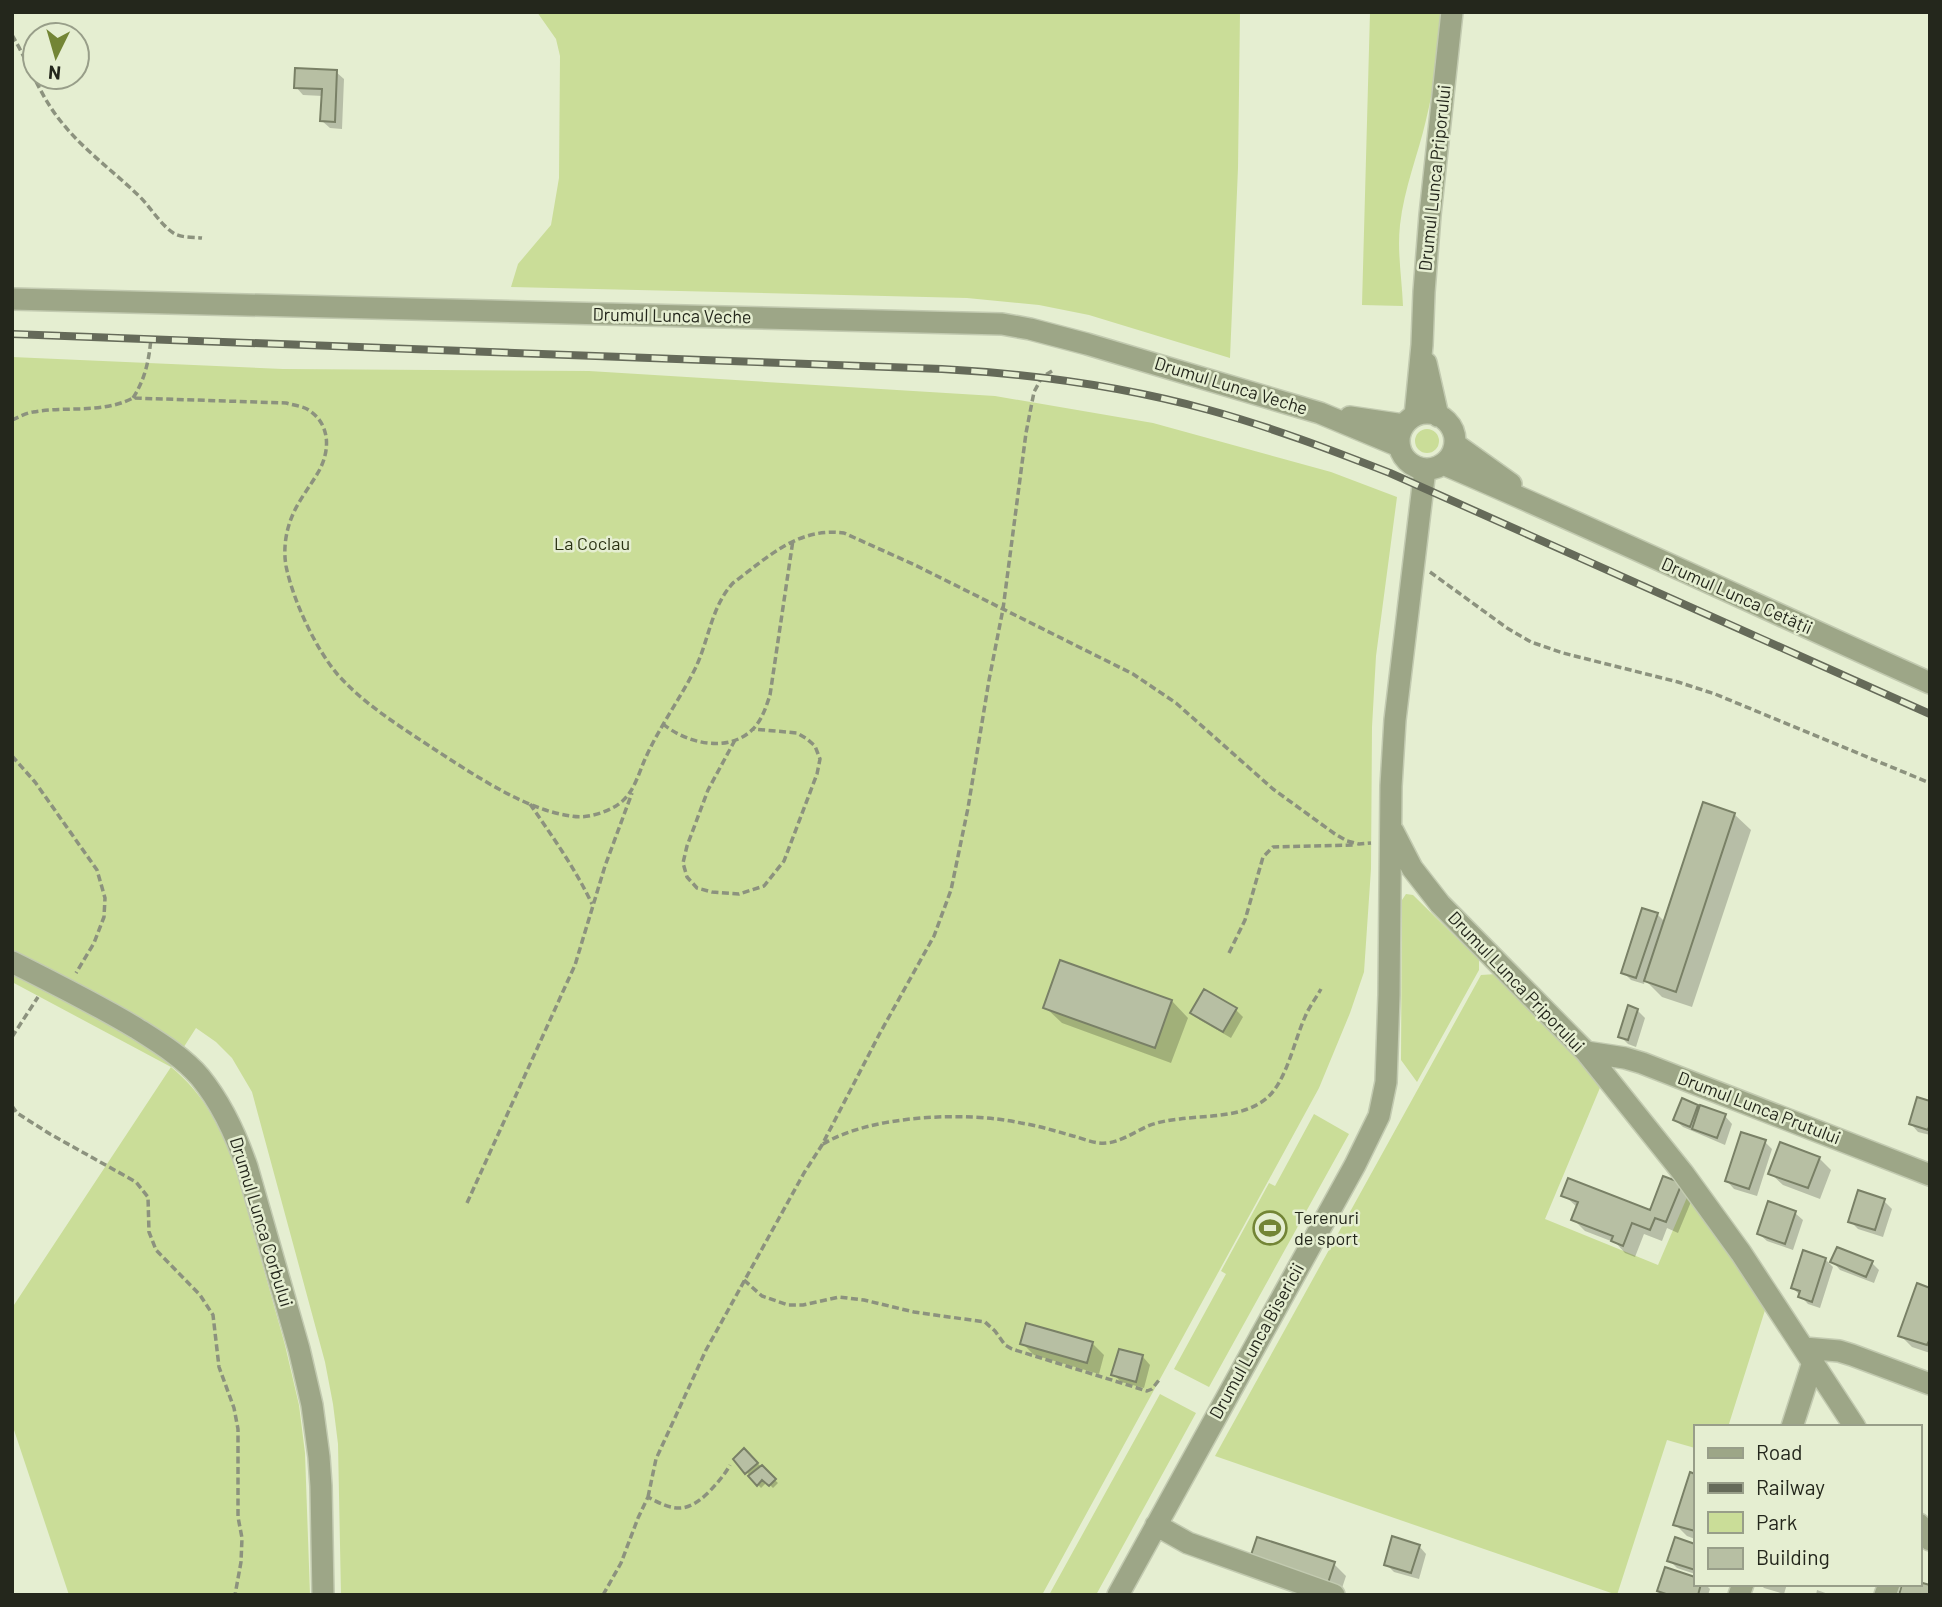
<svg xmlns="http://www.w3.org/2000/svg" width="1942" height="1607" font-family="Barlow,sans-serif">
<rect width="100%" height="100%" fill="#e5eed1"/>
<path fill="#cadd98" d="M537 12H1240L1238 168 1230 358 1089 315 1039 305 967 298 511 287 518 264 551 225 559 178 560 56 556 39Z
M1370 12H1442C1439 48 1435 84 1426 120 1418 155 1404 188 1400 225 1397 252 1402 279 1403 306L1362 305Z
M12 357 283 369 589 371 995 396 1153 423 1331 472 1397 497 1376 656 1372 727 1371 869 1364 972 1350 1013 1319 1088 1042 1595H341L338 1444 333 1404 325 1362 252 1092 232 1058 216 1042 196 1028 171 1067C204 1094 216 1121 233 1159L285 1345 299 1405 305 1453 310 1595H69L12 1424V1308L171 1067 12 982Z
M1415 441a12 12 0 1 1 24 0a12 12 0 1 1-24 0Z
M1406 894 1413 895 1479 960V970L1417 1082 1401 1060 1402 900Z
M1496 974 1602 1083 1545 1219 1658 1265 1688 1195 1766 1307 1728 1427H1695V1448L1667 1440 1617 1595 1215 1456 1481 975Z
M1314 1114 1349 1134 1209 1387 1174 1369 1226 1274 1221 1271 1269 1183 1275 1186Z
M1160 1394 1196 1413 1096 1595H1049Z"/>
<path fill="#0003" d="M336 72 344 79 342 129 330 128 322 121 323 96 303 95 296 87Z
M1734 814 1751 830 1692 1007 1662 997 1645 980 1644 984 1631 980 1623 972 1657 914 1665 922Z
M1062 962 1172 1001 1188 1018 1171 1063 1062 1023 1045 1007Z
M1235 1009 1243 1017 1231 1038 1200 1020 1192 1013Z
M1637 1010 1645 1018 1636 1047 1628 1044 1620 1036Z
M1930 1103V1135L1918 1132 1911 1124Z
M1697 1106 1701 1109 1725 1116 1732 1124 1725 1145 1683 1127 1675 1120Z
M1765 1142 1772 1149 1757 1196 1734 1189 1727 1181Z
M1819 1158 1831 1170 1820 1199 1783 1185 1770 1173Z
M1681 1185 1693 1197 1678 1233 1667 1228 1662 1241 1644 1234 1635 1257 1625 1253 1616 1243 1585 1231 1573 1219 1578 1208 1564 1195 1651 1212Z
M1884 1201 1892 1209 1883 1237 1858 1229 1850 1221Z
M1795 1213 1803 1220 1793 1250 1767 1241 1759 1234Z
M1825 1259 1833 1267 1820 1308 1808 1304 1793 1288Z
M1833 1262 1872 1263 1879 1270 1874 1283 1840 1270Z
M1930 1289V1353L1912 1347 1900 1335Z
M1022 1343H1092L1104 1355 1099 1374 1034 1355Z
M1120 1351 1143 1357 1150 1365 1144 1388 1121 1382 1113 1374Z
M744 1450 778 1483 773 1488 767 1482 761 1488 735 1459Z
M1691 1475 1695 1476V1539L1687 1536 1675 1524Z
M1676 1539 1695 1546V1574L1677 1568 1669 1560Z
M1419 1546 1426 1554 1419 1579 1394 1572 1386 1564Z
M1334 1564 1346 1576 1340 1594 1264 1569Z
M1666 1569 1695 1579V1584H1705L1710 1589 1708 1595H1663L1659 1591Z
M1760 1584H1787L1784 1594 1764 1588Z
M1817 1590 1831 1595H1816Z"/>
<path fill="#b7bfa3" stroke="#798066" stroke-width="2" d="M295 68 337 70 335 122 320 121 322 89 294 88Z
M1703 802 1735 813 1676 992 1644 981Z
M1642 908 1658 913 1636 978 1621 973Z
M1060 960 1172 1000 1155 1048 1043 1008Z
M1204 989 1237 1008 1223 1032 1190 1013Z
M1628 1005 1638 1009 1628 1040 1618 1037Z
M1917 1097 1930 1101V1123L1928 1130 1909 1124Z
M1682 1098 1698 1105 1690 1127 1673 1120Z
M1700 1105 1726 1114 1717 1138 1692 1129Z
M1741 1132 1766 1140 1749 1189 1725 1181Z
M1780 1142 1820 1157 1808 1188 1768 1174Z
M1663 1176 1682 1183 1666 1222 1655 1218 1650 1230 1632 1223 1623 1246 1611 1241 1613 1236 1571 1220 1578 1202 1561 1196 1568 1178 1650 1210Z
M1858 1190 1885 1199 1875 1230 1848 1222Z
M1768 1201 1796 1211 1785 1244 1757 1234Z
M1837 1247 1873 1261 1866 1277 1830 1262Z
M1803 1250 1826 1258 1812 1302 1798 1297 1800 1291 1791 1288Z
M1917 1283 1930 1288V1339L1927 1345 1898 1336Z
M1026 1323 1093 1342 1087 1363 1020 1344Z
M1119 1349 1143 1355 1136 1382 1111 1375Z
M744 1448 758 1463 745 1474 733 1459Z
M762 1465 776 1479 769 1486 762 1480 757 1486 748 1476Z
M1690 1472 1695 1474V1531L1673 1525Z
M1392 1536 1420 1545 1411 1573 1384 1565Z
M1257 1537 1335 1562 1328 1583 1250 1558Z
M1675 1537 1695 1544V1570L1667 1561Z
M1665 1567 1695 1577V1584H1701L1698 1595H1669L1657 1591Z
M1919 1582 1930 1585 1929 1595H1899L1902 1584H1919Z"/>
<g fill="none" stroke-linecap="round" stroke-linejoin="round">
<defs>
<path id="minor" d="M12 299 1002 324 1030 329 1087 344 1320 413 1399 446
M1426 363 1438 416
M1399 441a28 28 0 1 1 56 0a28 28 0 1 1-56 0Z
M1415 416 1422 345 1424 292 1430 215 1452 12
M1350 417 1404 425
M1455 444 1511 484
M1443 464C1607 534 1767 610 1930 683
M1393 831 1412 868 1440 904 1586 1052 1683 1173 1741 1253 1855 1427
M12 962C54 983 96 1004 136 1028 158 1042 183 1057 200 1077 222 1104 236 1135 247 1167L299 1349 312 1405 319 1457 321 1486 323 1595
M1586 1052 1625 1058 1642 1063 1930 1175
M1804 1348 1839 1351 1852 1355 1930 1384
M1792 1427 1813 1362
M1919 1524 1930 1540
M1156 1525 1188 1543 1334 1595
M1118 1595 1355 1165 1379 1116 1386 1082 1389 995 1391 786 1395 720 1425 469
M1739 1595 1743 1584
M1885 1595 1889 1584"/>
</defs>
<use href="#minor" stroke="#c2cab0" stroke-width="24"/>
<path stroke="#8c927e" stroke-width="3.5" stroke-dasharray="7 3.5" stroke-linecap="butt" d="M12 35C30 65 40 97 63 124 85 151 113 171 138 195 151 207 160 225 175 234 183 238 194 237 202 238
M133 398C145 379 149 361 151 338
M12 420C19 417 26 413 33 412 66 406 102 414 133 398L286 403C293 405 301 406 307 409 329 422 331 447 320 469 312 484 300 498 293 514 286 530 283 548 286 566 293 600 315 648 338 675 365 705 401 727 434 749 473 774 525 810 571 816 586 819 604 813 616 806 634 795 638 774 646 757 660 726 680 699 695 669 709 640 711 607 733 583 768 557 798 527 844 533L915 565 1133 674 1176 703 1273 789 1335 834 1347 841 1359 844 1371 843
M1430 572 1507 628 1531 642 1563 653 1678 682 1715 694 1930 783
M663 724C686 743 728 754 753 729 762 720 766 707 770 695L793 540
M735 740 708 790 687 846 683 863 687 877 697 888 712 892 739 894 764 886 784 861 817 774 820 759 815 746 807 739 797 733 753 729
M12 756 35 782 97 870 105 898 104 917 94 943 76 973
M530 804C552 836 575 868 592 904
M1229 953 1245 920 1263 857 1273 847 1353 845
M12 1037 38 997
M12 1106 17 1113 50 1134 136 1182 148 1197 149 1232 156 1250 200 1295 213 1315 219 1367 234 1408 238 1429V1517L242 1538 241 1562 235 1595
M823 1144C871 1115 967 1111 1021 1123 1039 1126 1056 1131 1073 1136 1081 1138 1090 1142 1099 1143 1117 1145 1132 1133 1148 1126 1158 1122 1169 1120 1180 1119 1208 1115 1243 1118 1267 1098 1287 1080 1294 1041 1305 1017 1309 1007 1316 998 1321 989
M467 1203 575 965 605 866 632 793
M744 1280 762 1296 788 1305H803L839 1297 864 1300 914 1312 985 1322 995 1331 1005 1345 1012 1349 1147 1391 1152 1389 1159 1380
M648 1497 656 1459 706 1350 804 1173 822 1145 880 1033 934 936 951 890 968 808 989 680 1003 609 1026 433 1034 392 1042 377 1052 371
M603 1595 621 1563 638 1518 648 1497C675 1512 687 1513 709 1492 717 1483 724 1476 730 1465"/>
<use href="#minor" stroke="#9da687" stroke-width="21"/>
<defs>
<path id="rail" d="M12 334 942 369C1032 374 1122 386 1209 410 1271 427 1331 450 1390 473L1930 714"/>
</defs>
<use href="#rail" stroke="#656a59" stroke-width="8"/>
<use href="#rail" stroke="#e5eed1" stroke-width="5" stroke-dasharray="16" stroke-linecap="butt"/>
</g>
<defs>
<symbol id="stadium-ring" viewBox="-11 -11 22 22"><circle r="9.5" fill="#e5eed1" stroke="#738535" stroke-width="1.5"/><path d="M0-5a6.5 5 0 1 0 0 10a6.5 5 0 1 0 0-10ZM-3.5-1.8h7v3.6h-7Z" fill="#738535"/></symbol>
</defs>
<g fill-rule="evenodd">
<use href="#stadium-ring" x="1251" y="1209" width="38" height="38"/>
</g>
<g text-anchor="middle" stroke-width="5" stroke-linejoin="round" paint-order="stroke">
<g font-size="18" fill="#24271c" stroke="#e5eed1">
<text transform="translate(1435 178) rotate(-84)" y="6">Drumul Lunca Priporului</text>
<text transform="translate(672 316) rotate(1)" y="6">Drumul Lunca Veche</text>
<text transform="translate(1231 386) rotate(17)" y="6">Drumul Lunca Veche</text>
<text transform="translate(1737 596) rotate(24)" y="6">Drumul Lunca Cetății</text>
<text transform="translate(1516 982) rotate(46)" y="6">Drumul Lunca Priporului</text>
<text transform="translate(1759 1108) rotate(21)" y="6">Drumul Lunca Prutului</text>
<text transform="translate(261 1222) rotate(73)" y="6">Drumul Lunca Corbului</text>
<text transform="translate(1257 1341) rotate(-61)" y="6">Drumul Lunca Bisericii</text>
</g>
<g font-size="18" fill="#2b3213" stroke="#e5eed1">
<text x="592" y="550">La Coclau</text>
</g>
<g font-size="18" fill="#24271c" stroke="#e5eed1" text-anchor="start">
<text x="1294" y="1224">Terenuri<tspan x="1294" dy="21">de sport</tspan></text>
</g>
</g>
<rect width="1942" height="1607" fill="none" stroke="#24271c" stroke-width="28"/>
<rect x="1694" y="1425" width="228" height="161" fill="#e5eed1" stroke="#989e89" stroke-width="2"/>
<rect x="1708" y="1448" width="35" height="10" fill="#9da687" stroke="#989e89" stroke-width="2"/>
<text x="1756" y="1460" font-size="21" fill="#24271c">Road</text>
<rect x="1708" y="1483" width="35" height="10" fill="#656a59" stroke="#989e89" stroke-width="2"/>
<text x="1756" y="1495" font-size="21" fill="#24271c">Railway</text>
<rect x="1708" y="1512" width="35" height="21" fill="#cadd98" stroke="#989e89" stroke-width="2"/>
<text x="1756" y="1530" font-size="21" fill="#24271c">Park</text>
<rect x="1708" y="1548" width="35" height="21" fill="#b7bfa3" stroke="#989e89" stroke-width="2"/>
<text x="1756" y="1565" font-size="21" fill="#24271c">Building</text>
<g transform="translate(56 56) rotate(185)"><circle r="33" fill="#e5eed1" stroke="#989e89" stroke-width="2"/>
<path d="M0-5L12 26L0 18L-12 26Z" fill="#738535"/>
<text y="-10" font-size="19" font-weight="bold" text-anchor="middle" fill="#24271c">N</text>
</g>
</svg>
